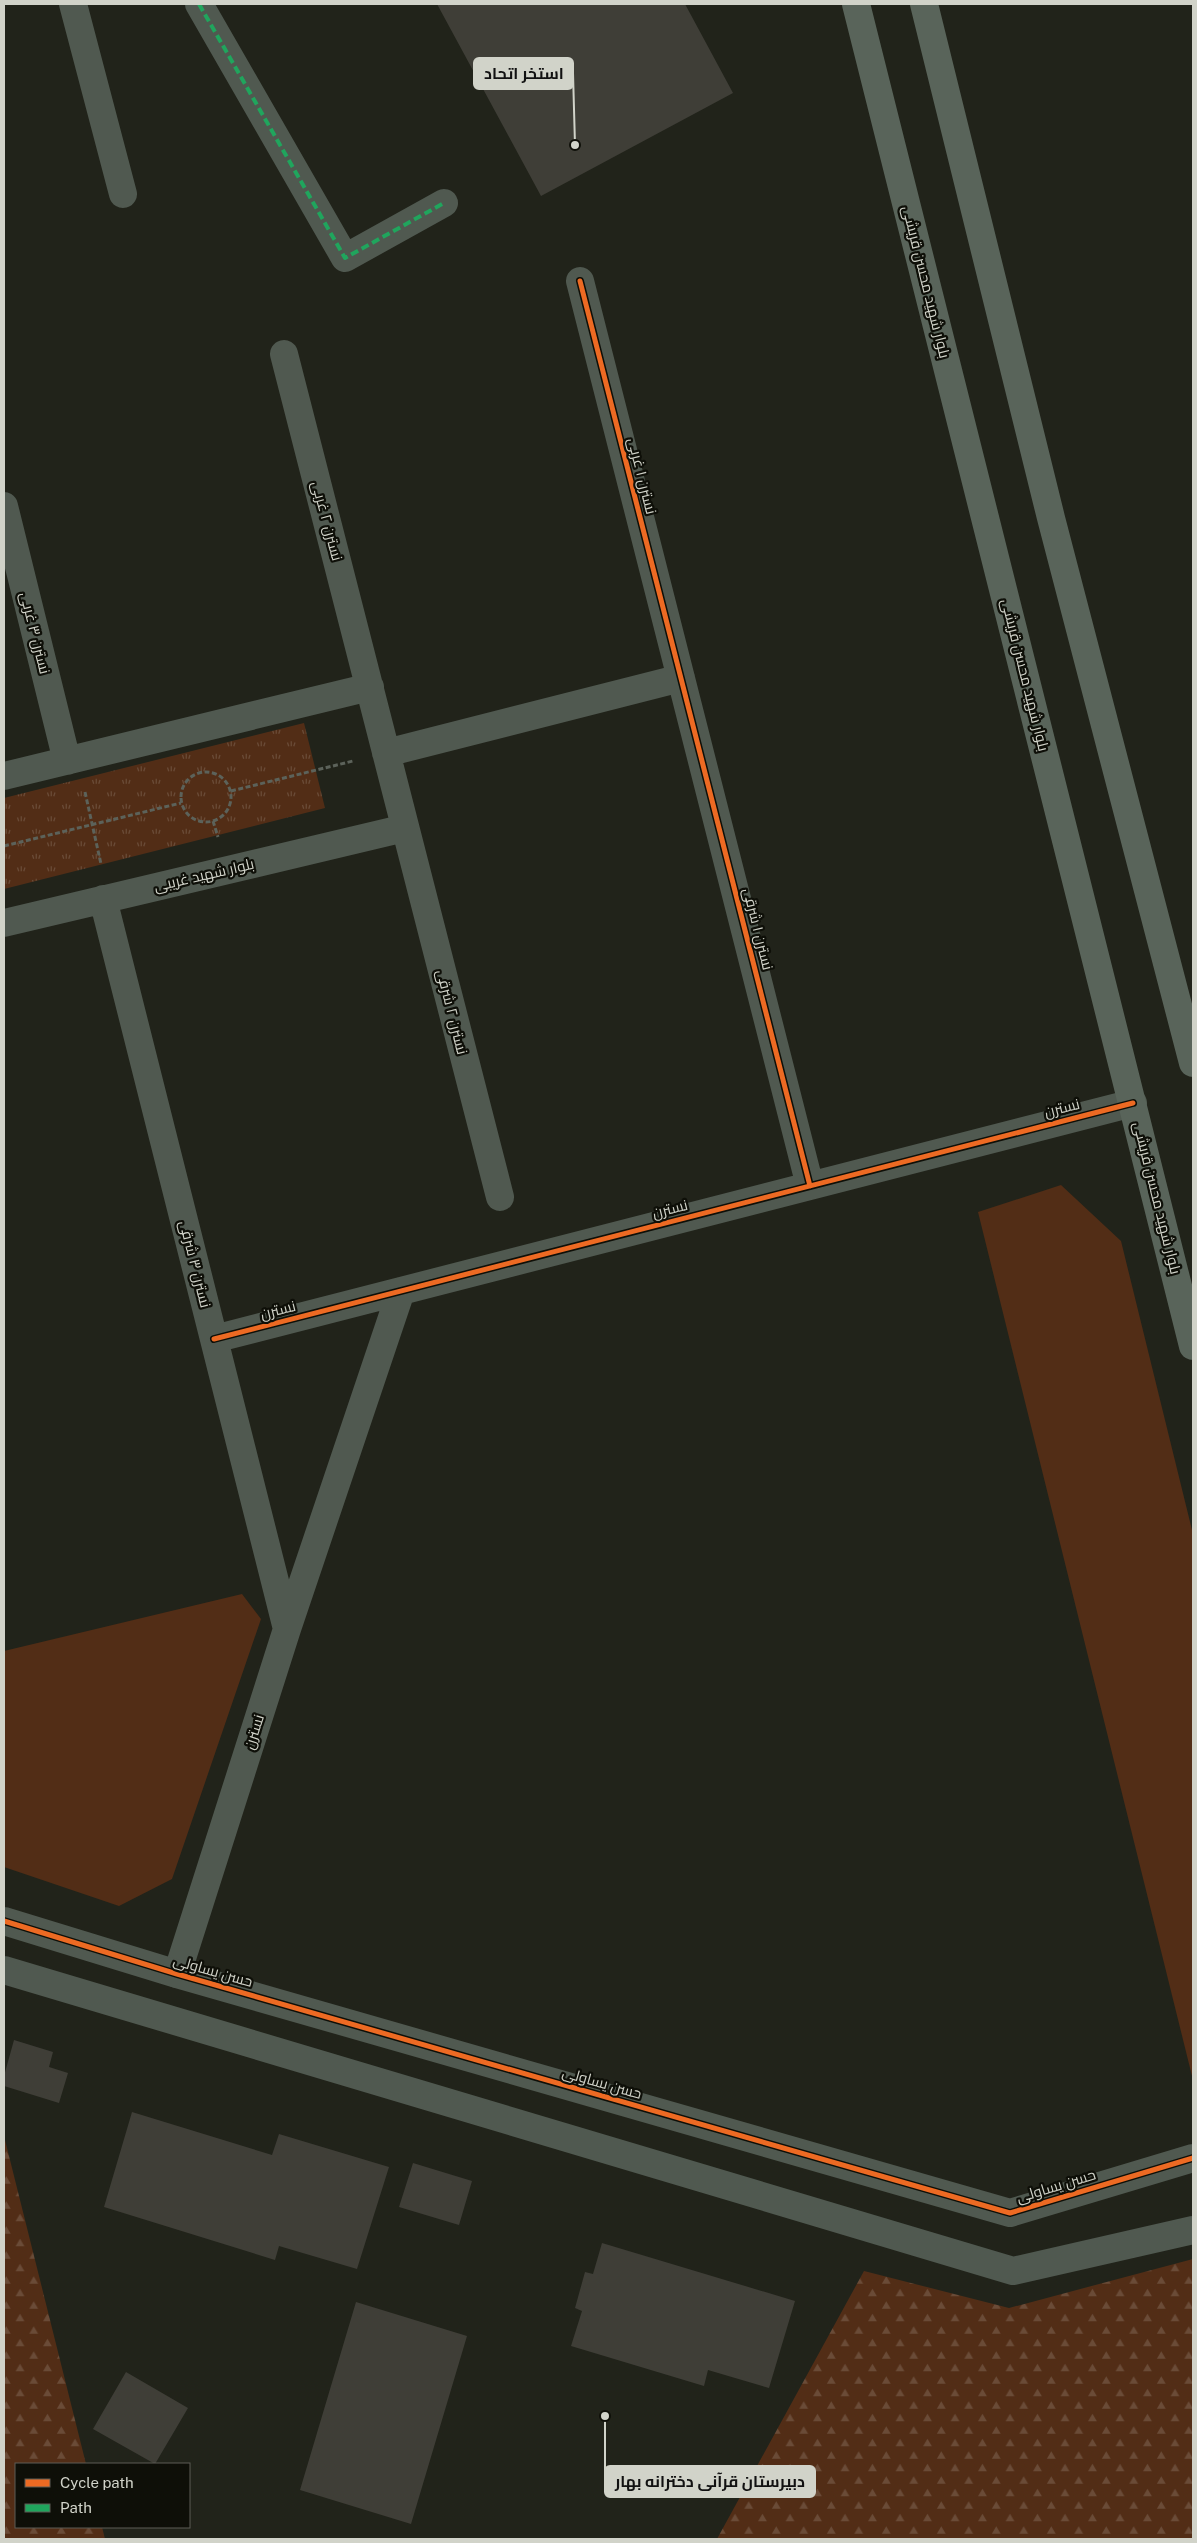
<svg xmlns="http://www.w3.org/2000/svg" width="1197" height="2543" font-family="'Public Sans',Cairo,sans-serif">
<defs>
<pattern id="forest-firs" width="22" height="20" patternUnits="userSpaceOnUse" patternTransform="scale(1.25)"><rect width="22" height="20" fill="#522d16"/><path d="M5 1l3.5 6h-7zM16 11l3.5 6h-7z" fill="#6a4b37"/></pattern>
<pattern id="park-tufts" width="24" height="20" patternUnits="userSpaceOnUse" patternTransform="scale(1.25)"><rect width="24" height="20" fill="#522d16"/><path d="M3 7l-1-3M5 7V3M7 7l1-3M15 17l-1-3M17 17v-4M19 17l1-3" fill="none" stroke="#6a4b37"/></pattern>
</defs>
<rect width="100%" height="100%" fill="#21231a"/>
<path fill="#522d16" d="M1061 1185 1121 1241 1193 1534V2080L978 1212Z
M242 1594 261 1619 172 1879 119 1906 4 1867V1651Z"/>
<path fill="url(#forest-firs)" d="M4 2136 86 2464H16V2527H102L105 2539H4Z
M1193 2259V2539H717L864 2271 1009 2308Z"/>
<path fill="url(#park-tufts)" d="M304 723 325 808 4 889V798Z"/>
<path fill="#3f3e37" d="M437 4H685L733 93 541 196Z
M14 2040 53 2052 49 2067 68 2073 59 2103 4 2086V2076Z
M132 2112 272 2155 279 2134 389 2167 357 2269 279 2246 275 2260 104 2207Z
M413 2163 472 2181 459 2225 399 2207Z
M602 2243 795 2301 769 2388 708 2370 704 2386 571 2346 582 2311 575 2308 585 2272 593 2274Z
M356 2302 467 2336 411 2524 300 2490Z
M126 2372 188 2408 155 2464 93 2429Z"/>
<g fill="none" stroke-linecap="round" stroke-linejoin="round">
<path stroke="#5c625a" stroke-width="3" stroke-dasharray="5 2.5" stroke-linecap="butt" d="M181 797a25 25 0 1 1 50 0a25 25 0 1 1-50 0Z
M231 791 353 761
M85 792 101 864
M213 821 218 837
M4 846 181 803"/>
<path stroke="#505950" stroke-width="28" d="M73 4 123 194
M199 4 345 258 444 203
M580 281 810 1186
M284 354 500 1197
M4 506 67 761
M386 753 681 678
M4 776 370 687
M103 899 287 1629
M4 923 405 828
M214 1339 1133 1103
M177 1974 287 1629 401 1291"/>
<path stroke="#505950" stroke-width="28" d="M4 1921 177 1974 1010 2213 1193 2158
M4 1970 1013 2271 1193 2230"/>
<path stroke="#59645a" stroke-width="28" d="M856 4 1193 1346
M924 4 1051 518 1193 1063"/>
<path stroke="#20a55d" stroke-width="4" stroke-dasharray="8 4" stroke-linecap="butt" d="M199 4 345 258 444 203"/>
<defs>
<path id="cycleway" d="M580 281 810 1186
M214 1339 1133 1103
M4 1921 177 1974 1010 2213 1193 2158"/>
</defs>
<use href="#cycleway" stroke="#0e0f08" stroke-width="8"/>
<use href="#cycleway" stroke="#ed6a23" stroke-width="5"/>
</g>
<g text-anchor="middle" stroke-width="4.5" stroke-linejoin="round" paint-order="stroke">
<g font-size="15" fill="#d1d3c9" stroke="#0e0f08">
<text transform="translate(926 282) rotate(76)" y="5">بلوار شهید محسن قریشی</text>
<text transform="translate(642 476) rotate(76)" y="5">نسترن ۱ غربی</text>
<text transform="translate(327 521) rotate(75)" y="5">نسترن ۲ غربی</text>
<text transform="translate(35 633) rotate(76)" y="5">نسترن ۳ غربی</text>
<text transform="translate(1025 675) rotate(76)" y="5">بلوار شهید محسن قریشی</text>
<text transform="translate(204 875) rotate(-13)" y="5">بلوار شهید غریبی</text>
<text transform="translate(758 929) rotate(76)" y="5">نسترن ۱ شرقی</text>
<text transform="translate(452 1012) rotate(76)" y="5">نسترن ۲ شرقی</text>
<text transform="translate(1062 1108) rotate(-14)" y="5">نسترن</text>
<text transform="translate(1157 1198) rotate(76)" y="5">بلوار شهید محسن قریشی</text>
<text transform="translate(670 1209) rotate(-14)" y="5">نسترن</text>
<text transform="translate(195 1264) rotate(76)" y="5">نسترن ۳ شرقی</text>
<text transform="translate(278 1310) rotate(-14)" y="5">نسترن</text>
<text transform="translate(254 1732) rotate(-72)" y="5">نسترن</text>
<text transform="translate(213 1971) rotate(16)" y="5">حسن یساولی</text>
<text transform="translate(602 2083) rotate(16)" y="5">حسن یساولی</text>
<text transform="translate(1056 2186) rotate(-17)" y="5">حسن یساولی</text>
</g>
</g>
<path fill="none" stroke="#d1d3c9" stroke-width="2" d="M575 145L573 73M605 2416L605 2481"/>
<g fill="#d1d3c9" stroke="#0e0f08" stroke-width="2">
<circle cx="575" cy="145" r="5"/>
<circle cx="605" cy="2416" r="5"/>
</g>
<g fill="#d1d3c9" stroke="#d1d3c9" stroke-width="2">
<rect x="474" y="58" width="99" height="31" rx="5"/>
<rect x="605" y="2466" width="210" height="31" rx="5"/>
</g>
<g font-size="16" text-anchor="middle" font-weight="bold" fill="#111">
<text x="524" y="79">استخر اتحاد</text>
<text x="710" y="2487">دبیرستان قرآنی دخترانه بهار</text>
</g>
<rect width="1197" height="2543" fill="none" stroke="#d1d3c9" stroke-width="10"/>
<rect x="15" y="2463" width="175" height="65" fill="#0e0f08" stroke="#5c5d55"/>
<rect x="25" y="2479" width="25" height="8" fill="#ed6a23" stroke="#5c5d55"/>
<text x="60" y="2488" font-size="15" fill="#d1d3c9">Cycle path</text>
<rect x="25" y="2504" width="25" height="8" fill="#20a55d" stroke="#5c5d55"/>
<text x="60" y="2513" font-size="15" fill="#d1d3c9">Path</text>
</svg>
